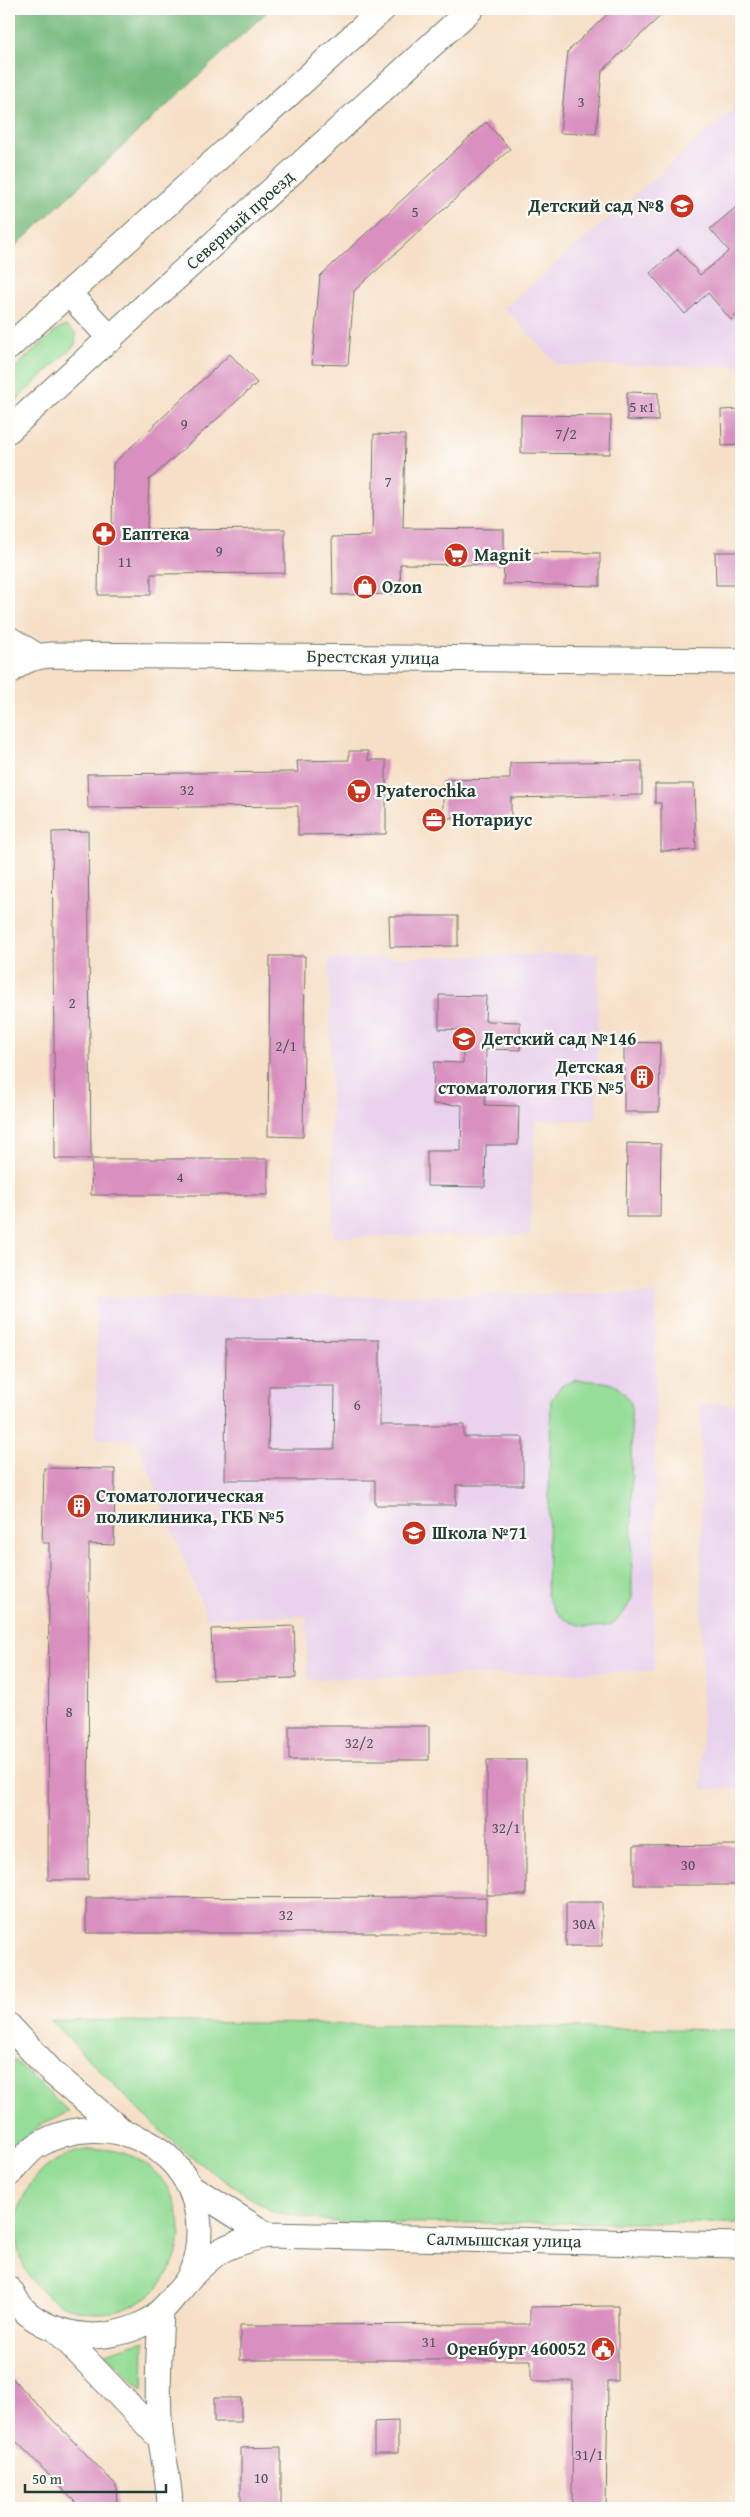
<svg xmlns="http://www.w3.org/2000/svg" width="750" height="2517" font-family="'Gentium Book Plus',serif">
<rect width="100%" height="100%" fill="#fdfcf7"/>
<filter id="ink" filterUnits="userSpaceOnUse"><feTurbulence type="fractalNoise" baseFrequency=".02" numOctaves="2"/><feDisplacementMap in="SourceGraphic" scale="10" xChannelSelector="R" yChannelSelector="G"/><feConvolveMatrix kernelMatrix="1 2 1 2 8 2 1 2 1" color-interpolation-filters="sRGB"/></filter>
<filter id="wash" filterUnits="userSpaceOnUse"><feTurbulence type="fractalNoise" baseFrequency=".0096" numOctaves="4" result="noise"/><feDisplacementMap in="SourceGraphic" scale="20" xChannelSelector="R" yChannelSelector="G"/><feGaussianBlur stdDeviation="1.12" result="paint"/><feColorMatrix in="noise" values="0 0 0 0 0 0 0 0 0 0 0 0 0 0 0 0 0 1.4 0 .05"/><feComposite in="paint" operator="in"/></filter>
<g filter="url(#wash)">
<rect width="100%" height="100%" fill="#f6dfc6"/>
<path fill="#e9d2ed" d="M741 103V366L558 365 505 308Z
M599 953 596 1119 535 1121 530 1235 333 1237 329 959Z
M656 1293 654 1671 308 1679 306 1616 207 1618 137 1440 96 1439V1298Z
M701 1404H741V1789H702Z"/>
<path fill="#96dd98" stroke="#5a8d66" d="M66 326 76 334 75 345 9 407V373L58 329Z
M576 1380C604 1383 615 1377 631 1403L632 1599C627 1608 619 1622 609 1625 592 1630 569 1625 557 1613 553 1608 550 1601 547 1595L551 1400 561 1386Z
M50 2020 741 2030V2223H343L273 2212 199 2163 157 2128Z
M9 2055 69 2112 41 2124 9 2155Z
M16 2231a82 82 0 1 1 164 0a82 82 0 1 1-164 0Z
M144 2341 143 2391 105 2353Z"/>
<path fill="#78bc80" stroke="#4c7c5a" d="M9 9H270L9 252Z"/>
<g id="blocks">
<path fill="#d98fc0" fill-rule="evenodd" d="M613 9H668L602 71 596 134 560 133 568 51Z
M486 122 510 149 354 291 348 365 312 364 320 276Z
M741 203V311L731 320 708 293 685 314 650 273 678 249 700 275 729 251 710 229Z
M230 354 257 383 149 480 147 530 285 529V573L151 574V595H98L99 530H112L113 464Z
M627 392 658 393V421L627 420Z
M741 409V445L722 446 721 410Z
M521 415 611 416 610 454 521 453Z
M374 434 405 435 403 528 504 529V552L600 553V586L503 584 504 565 400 564 401 594 333 595 332 537 372 536Z
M715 552H741V585H716Z
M349 751H368V760H386V834L298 835V806L88 808 87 774 298 772 297 761 349 760Z
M642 761V795L511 798V817L443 818V780L510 779V763Z
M655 784H694L696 850 661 851V803H655Z
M88 831 91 1159H55L52 832Z
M389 916H458V946L390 947Z
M270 956H305L303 1137 268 1136Z
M439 995 486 996 485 1021 520 1022V1050L486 1049 485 1105 519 1106 518 1145H486L485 1187 427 1186V1151H461L462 1105 433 1104 434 1062 463 1063V1030L439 1029Z
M624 1042 660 1043 659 1112H624Z
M627 1143 661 1144 660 1217H626Z
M92 1159H268V1195H91Z
M226 1339 380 1340V1425H464V1437H523V1485H456V1505H375V1480H225ZM269 1386H335L334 1449H268Z
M44 1468 115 1469 114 1545 89 1544 88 1880H48L49 1543H42Z
M294 1626 296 1678 213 1680 211 1629Z
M289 1726H429V1760H289Z
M487 1760H526V1895H487Z
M741 1845V1885H634V1846Z
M486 1897V1933H86V1898Z
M566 1902H602V1946H566Z
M618 2306V2381H608L606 2508H572L573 2381H531V2360H240V2325L530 2324V2307Z
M9 2375 116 2485 117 2508H77V2503L9 2434Z
M214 2398H241V2422H214Z
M398 2421V2453H374V2422Z
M281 2447V2508H241V2448Z"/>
</g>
</g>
<g filter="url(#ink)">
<use href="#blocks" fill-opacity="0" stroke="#6a7667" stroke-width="1"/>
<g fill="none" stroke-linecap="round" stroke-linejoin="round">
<defs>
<path id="secondary" d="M69 294 111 339
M9 347 383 9
M9 430 471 9
M9 639 37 656
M9 672C22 661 34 656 51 655L741 661
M9 2026 53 2073 122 2131
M9 2174C18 2165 28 2151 38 2145 108 2105 197 2146 199 2229 199 2245 197 2263 189 2277 186 2284 180 2290 175 2295 155 2321 138 2330 106 2335 79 2339 40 2328 22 2308 17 2302 13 2295 9 2289
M188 2185 267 2235
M189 2278C219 2248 226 2245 267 2235L741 2245
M161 2313C159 2355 156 2398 161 2440 164 2463 170 2485 170 2508
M57 2330 161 2439"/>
</defs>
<use href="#secondary" stroke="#6a7667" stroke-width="27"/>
<use href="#secondary" stroke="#fff" stroke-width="25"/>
</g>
</g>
<defs>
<symbol id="school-disc" viewBox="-11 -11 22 22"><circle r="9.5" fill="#c8321e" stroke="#fdfcf7"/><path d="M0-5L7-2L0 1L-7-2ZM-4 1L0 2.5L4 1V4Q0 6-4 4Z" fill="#fff"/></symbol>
<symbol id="pharmacy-disc" viewBox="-11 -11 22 22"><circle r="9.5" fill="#c8321e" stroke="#fdfcf7"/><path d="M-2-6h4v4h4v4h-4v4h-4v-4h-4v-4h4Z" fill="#fff"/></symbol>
<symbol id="supermarket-disc" viewBox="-11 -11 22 22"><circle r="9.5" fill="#c8321e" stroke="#fdfcf7"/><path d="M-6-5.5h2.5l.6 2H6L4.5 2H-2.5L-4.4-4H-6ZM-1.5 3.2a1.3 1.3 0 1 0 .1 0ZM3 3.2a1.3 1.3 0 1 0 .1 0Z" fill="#fff"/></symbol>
<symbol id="shop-disc" viewBox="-11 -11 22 22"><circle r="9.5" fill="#c8321e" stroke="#fdfcf7"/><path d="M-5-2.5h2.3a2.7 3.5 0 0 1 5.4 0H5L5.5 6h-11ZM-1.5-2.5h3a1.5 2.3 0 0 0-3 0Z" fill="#fff"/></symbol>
<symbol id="office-disc" viewBox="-11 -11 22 22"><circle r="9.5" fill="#c8321e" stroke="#fdfcf7"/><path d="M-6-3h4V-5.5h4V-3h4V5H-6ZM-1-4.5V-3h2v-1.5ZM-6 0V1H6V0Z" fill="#fff"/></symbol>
<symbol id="building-disc" viewBox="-11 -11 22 22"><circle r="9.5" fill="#c8321e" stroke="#fdfcf7"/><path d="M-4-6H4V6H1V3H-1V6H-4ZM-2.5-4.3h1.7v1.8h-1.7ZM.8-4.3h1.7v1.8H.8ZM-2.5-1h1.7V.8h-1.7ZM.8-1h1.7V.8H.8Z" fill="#fff"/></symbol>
<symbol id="civic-disc" viewBox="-11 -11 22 22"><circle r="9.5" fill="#c8321e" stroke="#fdfcf7"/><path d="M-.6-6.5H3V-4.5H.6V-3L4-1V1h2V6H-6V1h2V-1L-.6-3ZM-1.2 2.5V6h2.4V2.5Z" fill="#fff"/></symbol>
</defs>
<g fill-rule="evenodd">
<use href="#school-disc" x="668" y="192" width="28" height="28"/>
<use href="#pharmacy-disc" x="90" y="520" width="28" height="28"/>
<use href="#supermarket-disc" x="442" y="541" width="28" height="28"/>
<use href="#shop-disc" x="351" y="573" width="28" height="28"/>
<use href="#supermarket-disc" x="345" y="777" width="28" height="28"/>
<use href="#office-disc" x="420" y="806" width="28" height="28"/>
<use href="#school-disc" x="450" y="1025" width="28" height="28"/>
<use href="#building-disc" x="628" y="1063" width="28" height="28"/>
<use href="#building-disc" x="65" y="1492" width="28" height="28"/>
<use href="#school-disc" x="400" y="1519" width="28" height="28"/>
<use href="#civic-disc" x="589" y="2335" width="28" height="28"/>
</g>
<g text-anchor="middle" stroke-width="4.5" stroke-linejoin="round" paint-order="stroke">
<g font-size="15" fill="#4e5257">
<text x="581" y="107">3</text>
<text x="415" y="217">5</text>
<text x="642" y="412">5 к1</text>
<text x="184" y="429">9</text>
<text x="566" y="439">7/2</text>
<text x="388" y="487">7</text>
<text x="219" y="556">9</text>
<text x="125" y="567">11</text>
<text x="187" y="795">32</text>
<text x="72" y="1008">2</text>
<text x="286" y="1051">2/1</text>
<text x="180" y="1182">4</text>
<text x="357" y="1410">6</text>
<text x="69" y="1717">8</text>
<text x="359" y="1748">32/2</text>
<text x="506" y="1833">32/1</text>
<text x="688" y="1870">30</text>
<text x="286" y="1920">32</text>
<text x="584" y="1929">30А</text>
<text x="429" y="2347">31</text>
<text x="589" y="2460">31/1</text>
<text x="261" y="2483">10</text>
</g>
<g font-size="18" font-weight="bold" fill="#1f3d34" stroke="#fdfcf7" text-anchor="start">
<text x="664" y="212" text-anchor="end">Детский сад №8</text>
<text x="122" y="540">Еаптека</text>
<text x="474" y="561">Magnit</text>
<text x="382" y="593">Ozon</text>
<text x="376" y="797">Pyaterochka</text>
<text x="452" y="826">Нотариус</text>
<text x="482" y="1045">Детский сад №146</text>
<text x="624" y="1073" text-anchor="end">Детская<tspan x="624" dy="21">стоматология ГКБ №5</tspan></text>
<text x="96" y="1502">Стоматологическая<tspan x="96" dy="21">поликлиника, ГКБ №5</tspan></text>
<text x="432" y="1539">Школа №71</text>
<text x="586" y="2355" text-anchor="end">Оренбург 460052</text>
</g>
<g font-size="18" fill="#1f3d34" stroke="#fdfcf7">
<text transform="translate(240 220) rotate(-42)" y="6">Северный проезд</text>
<text transform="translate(373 657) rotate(1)" y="6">Брестская улица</text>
<text transform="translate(504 2240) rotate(1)" y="6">Салмышская улица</text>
</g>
</g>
<rect width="750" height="2517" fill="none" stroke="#fdfcf7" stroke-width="30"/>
<path d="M25 2484v8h141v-8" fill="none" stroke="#1f3d34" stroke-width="2.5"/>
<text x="32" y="2484" font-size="15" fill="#1f3d34" stroke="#fdfcf7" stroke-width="4" paint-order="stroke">50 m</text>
</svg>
